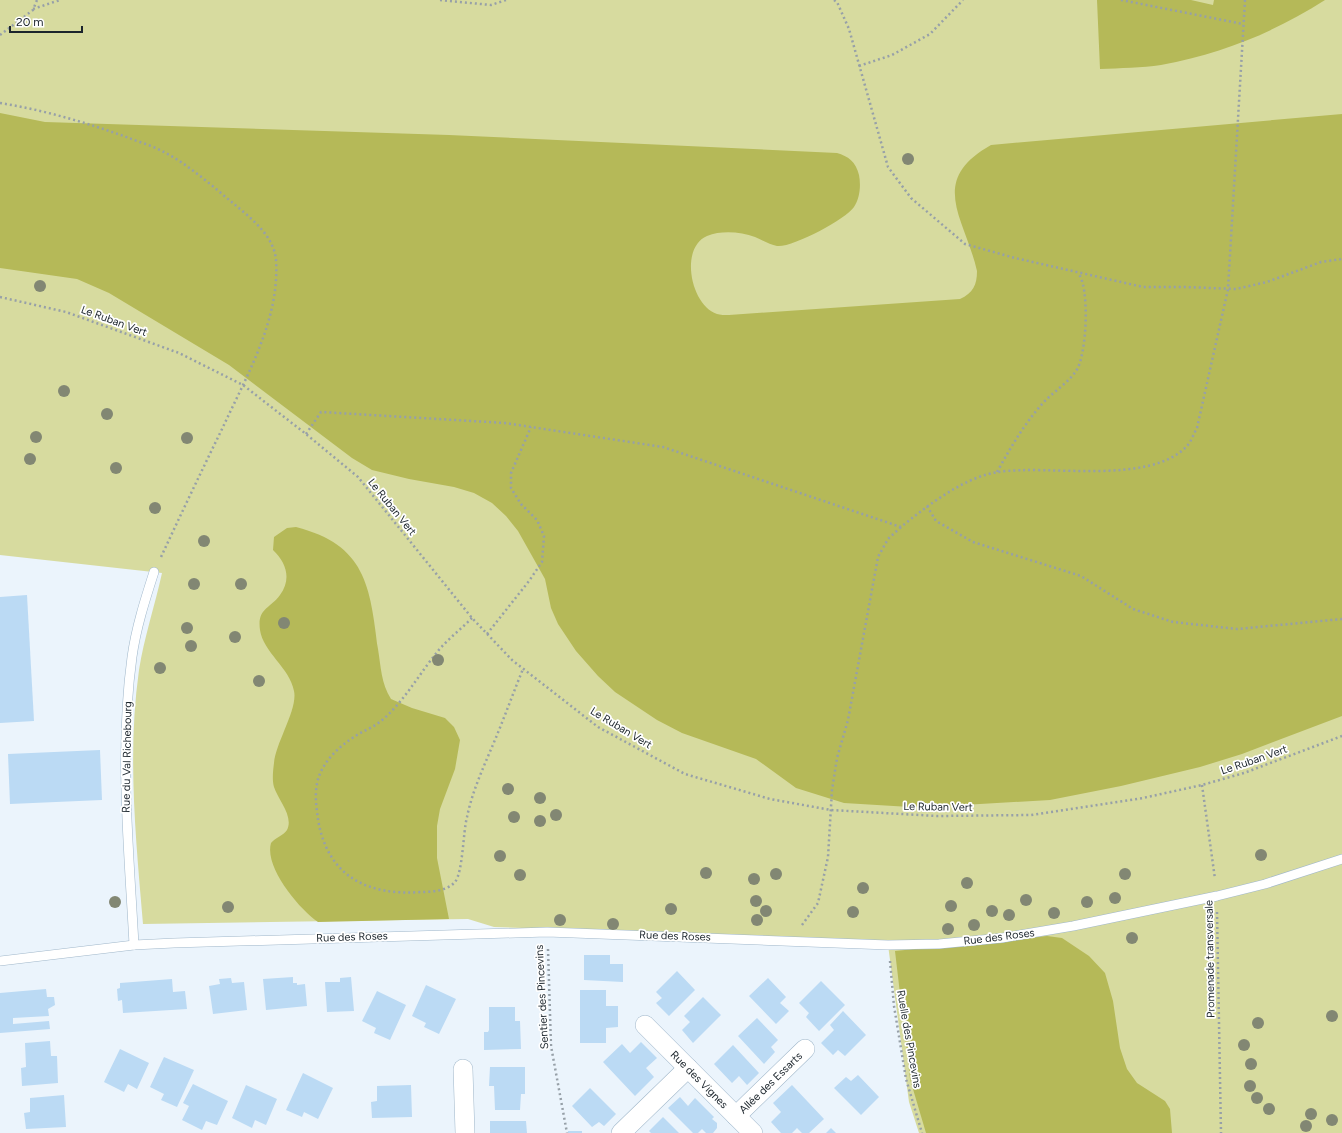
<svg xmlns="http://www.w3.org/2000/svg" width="1342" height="1133" font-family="Figtree,sans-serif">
  <rect width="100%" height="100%" fill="#ebf4fc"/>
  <!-- green -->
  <path fill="#d7db9f" d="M0,0h1342v1133h-423l-10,-31 -21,-157 -113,-8 -281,-10 -26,-8 -325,5c-7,-84 -16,-169 -4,-254 5,-32 16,-65 23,-97l-162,-18z"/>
  <!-- forest -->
  <g fill="#b5b958">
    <path d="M1097,0h94l22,5 1,-5h111c-52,33 -102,53 -164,65 -19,3 -41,3 -61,4z"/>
    <path d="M0,113l45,9 404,13 388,18c11,3 19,9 22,22 2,10 1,23 -5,32 -8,12 -62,41 -77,39 -7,-1 -15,-6 -22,-9 -14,-5 -33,-7 -48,-1 -28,12 -16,70 10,78 3,1 8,1 12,1l231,-16c13,-6 17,-14 17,-28 -12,-53 -50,-90 14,-126l351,-31v602l-100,38 -42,13 -79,19 -71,14 -87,5 -53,2 -66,-4 -48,-15 -40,-29 -74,-26 -25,-13 -42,-28 -17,-16 -22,-25 -18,-27 -7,-16 -6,-29 -27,-48 -12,-15 -14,-13 -18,-10 -20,-6 -45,-8 -37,-9 -20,-12 -123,-93 -120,-72 -32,-14 -77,-11z"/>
    <path d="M296,527c70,18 74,59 82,122 3,18 3,34 13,50l21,9 33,10 9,9 6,13 -5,29 -15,40 -3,17v32l12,61 -131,3c-19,-13 -54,-55 -47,-79 4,-5 13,-8 16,-13 7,-14 -9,-30 -13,-43 -2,-7 -1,-16 0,-24 2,-21 24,-54 20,-72 -4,-23 -31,-39 -34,-61 -3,-22 10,-21 20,-35 12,-16 6,-33 -7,-45l1,-13 13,-9z"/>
    <path d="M1047,936l15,2 27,18 16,17 8,28 7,47 7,21 10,14 28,18 5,8 2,24h-246l-16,-54 -15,-128z"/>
  </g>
  <!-- building -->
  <g fill="#bbdaf4">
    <path d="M27,595l7,126 -34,2v-126z"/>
    <path d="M100,750l2,50 -92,4 -2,-50z"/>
    <path d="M584,955h26v9h13v18l-39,-2z"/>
    <path d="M677,971l18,19 -26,26 -13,-13 6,-5 -6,-6z"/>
    <path d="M293,977v6h4v2l8,-1 2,22 -41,4 -3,-31z"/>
    <path d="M351,977l3,34 -27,1 -2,-30h15v-4z"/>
    <path d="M231,978l1,5 12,-1 3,28 -34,4 -4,-28 11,-2 -1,-5z"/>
    <path d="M768,978l18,19 -6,6 9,8 -13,13 -27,-28z"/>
    <path d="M172,979l1,13 12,-1 2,18 -64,4 -1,-13 -4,1 -1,-12 3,-1v-5z"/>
    <path d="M821,981l24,24 -26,26 -13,-14 3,-4 -10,-10z"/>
    <path d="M426,985l30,14 -17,35 -15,-7 2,-4 -14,-7z"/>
    <path d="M46,989l1,8h7l1,8 -7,4 1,7 -36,2v6l36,-3 1,8 -50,4v-40z"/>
    <path d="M580,990h26v16h12v21l-12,1v15h-26z"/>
    <path d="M377,991l29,14 -16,35 -16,-7 2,-5 -14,-7z"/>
    <path d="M703,997l18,18 -28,28 -11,-13 8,-8 -6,-6z"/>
    <path d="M489,1007h26v14h5l1,28 -37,1v-18h4l1,-2z"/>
    <path d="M843,1011l23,24 -21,21 -7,-6 -5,5 -12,-12 13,-13 -4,-5z"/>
    <path d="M757,1018l21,22 -7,7 4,5 -11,12 -26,-28z"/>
    <path d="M50,1041l1,15h6l1,27 -36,3 -1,-18 5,-1 -1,-24z"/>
    <path d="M641,1042l16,16 -11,10 8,9 -19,19 -32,-34 19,-18 8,9z"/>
    <path d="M733,1045l26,28 -12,12 -8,-9 -7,7 -18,-19z"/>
    <path d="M120,1049l29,14 -12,26 -9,-5 -4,8 -20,-10z"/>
    <path d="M164,1057l30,13 -17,37 -16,-7 3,-6 -14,-7z"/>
    <path d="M490,1067h35v27h-4l-1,16h-25l-1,-24h-5z"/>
    <path d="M303,1073l30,15 -15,31 -14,-7 -2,5 -16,-7z"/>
    <path d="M858,1075l21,22 -18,18 -27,-27 12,-11 5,4z"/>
    <path d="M193,1084l35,17 -11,24 -11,-4 -4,9 -20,-10 7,-14 -6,-3z"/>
    <path d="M246,1085l31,14 -11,26 -11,-5 -3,8 -20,-10z"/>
    <path d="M411,1085l1,32 -40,1 -1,-16 6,-1v-15z"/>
    <path d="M792,1085l32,34 -15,14h-7l-5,-5 -5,5h-11l-10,-11 10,-10 -8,-9z"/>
    <path d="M590,1088l26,26 -12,12 -5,-4 -7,5 -20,-21z"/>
    <path d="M64,1095l2,32 -40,2 -2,-16 6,-1v-14z"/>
    <path d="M680,1097l8,9 7,-8 19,19 -2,2 5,4v5l-4,5h-7l-4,-4 -4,4h-5l-25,-25z"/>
    <path d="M663,1117l16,16h-28l-2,-2z"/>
    <path d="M490,1121h36l1,12h-37z"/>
    <path d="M831,1128l5,5h-10z"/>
    <rect x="568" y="1131" width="14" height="2"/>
  </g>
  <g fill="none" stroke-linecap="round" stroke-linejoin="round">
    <defs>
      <g id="lane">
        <path d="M134,945c-5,-95 -15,-193 -2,-288 4,-29 13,-57 22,-85"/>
        <path d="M0,961l134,-16 40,-2 373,-11 341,13 51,-1 63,-6 71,-12 144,-30 48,-12 77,-25"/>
      </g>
      <g id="street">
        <path id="s1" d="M645,1025l108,108"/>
        <path d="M463,1069l2,64"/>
        <path id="s2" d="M736,1116l69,-67"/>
        <path d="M621,1133l67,-65"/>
      </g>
    </defs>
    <!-- lane casing -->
    <use href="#lane" stroke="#a0b7ca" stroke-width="10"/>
    <!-- street casing -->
    <use href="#street" stroke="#a0b7ca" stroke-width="20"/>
    <!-- path -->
    <g stroke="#97a0a8" stroke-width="2.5" stroke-dasharray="2 3" stroke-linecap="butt">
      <path d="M440,0l51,5 15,-5"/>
      <path d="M834,0l3,2 12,27 39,138 23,31 54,46 50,14 128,29h42l51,2 31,-7 54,-20 21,-3"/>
      <path d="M1121,0l122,24"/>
      <path d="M33,9l27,-9"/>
      <path d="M0,35l33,-25 4,-10"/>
      <path d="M859,66l33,-11 38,-21 33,-34"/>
      <path d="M0,103c44,7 88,20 129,35 10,4 21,7 31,12 27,13 51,35 74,54 17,14 40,32 42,56 4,59 -29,115 -53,167 -21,43 -42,87 -62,130"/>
      <path d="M0,297l66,15 113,41 64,32 63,49 52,43 114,141 40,42 86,67 87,47 85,25 61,11 106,6 94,-1 112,-17 59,-13 42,-12 98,-37"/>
      <path d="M306,434l15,-22 184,11 158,24 238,80c26,-21 63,-50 97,-55 51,-8 151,14 189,-26 4,-4 7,-13 10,-18l31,-139 17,-289"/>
      <path d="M997,472c14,-25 27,-48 46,-69 10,-11 25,-20 33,-32 11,-15 14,-85 2,-98"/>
      <path d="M927,506l9,15 37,21 108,34 52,33 40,13 64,7 105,-10"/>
      <path d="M472,618c-11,11 -24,21 -34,33 -19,23 -34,51 -57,70 -7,6 -16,9 -24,14 -16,10 -31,23 -38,41 -5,14 -3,30 -1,43 9,57 49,77 103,73 11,0 26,-1 34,-10 8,-10 8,-50 12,-65 6,-29 19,-55 30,-82 9,-22 17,-44 26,-66"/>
      <path d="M487,634l42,-53 13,-19 2,-26 -7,-16 -16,-16 -10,-16v-15l20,-46"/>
      <path d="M1202,785l13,94"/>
      <path d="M1217,912l4,221"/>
      <path d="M802,925l16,-22 10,-46 4,-67 5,-32 11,-38 30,-163 10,-18 13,-12"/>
      <path d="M548,949l3,97 16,87"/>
      <path d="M890,961l4,45 12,73 16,54"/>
    </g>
    <!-- lane -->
    <use href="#lane" stroke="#fff" stroke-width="9"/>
    <!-- street -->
    <use href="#street" stroke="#fff" stroke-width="19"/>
  </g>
  <!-- trees -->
  <g fill="#828773">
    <circle cx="908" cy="159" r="6"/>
    <circle cx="40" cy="286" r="6"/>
    <circle cx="64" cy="391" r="6"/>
    <circle cx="107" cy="414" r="6"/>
    <circle cx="36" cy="437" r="6"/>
    <circle cx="187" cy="438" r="6"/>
    <circle cx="30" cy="459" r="6"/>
    <circle cx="116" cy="468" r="6"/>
    <circle cx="155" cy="508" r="6"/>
    <circle cx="204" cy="541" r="6"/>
    <circle cx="194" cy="584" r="6"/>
    <circle cx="241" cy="584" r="6"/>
    <circle cx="284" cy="623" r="6"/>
    <circle cx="187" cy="628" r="6"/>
    <circle cx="235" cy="637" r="6"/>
    <circle cx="191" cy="646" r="6"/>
    <circle cx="438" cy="660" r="6"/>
    <circle cx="160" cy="668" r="6"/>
    <circle cx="259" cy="681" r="6"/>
    <circle cx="508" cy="789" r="6"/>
    <circle cx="540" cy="798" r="6"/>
    <circle cx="556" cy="815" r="6"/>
    <circle cx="514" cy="817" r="6"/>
    <circle cx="540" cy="821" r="6"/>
    <circle cx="1261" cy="855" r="6"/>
    <circle cx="500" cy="856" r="6"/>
    <circle cx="706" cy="873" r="6"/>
    <circle cx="776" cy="874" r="6"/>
    <circle cx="1125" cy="874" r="6"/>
    <circle cx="520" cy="875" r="6"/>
    <circle cx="754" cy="879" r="6"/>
    <circle cx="967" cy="883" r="6"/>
    <circle cx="863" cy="888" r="6"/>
    <circle cx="1115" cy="898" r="6"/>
    <circle cx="1026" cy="900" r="6"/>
    <circle cx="756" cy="901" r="6"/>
    <circle cx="115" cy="902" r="6"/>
    <circle cx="1087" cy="902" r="6"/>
    <circle cx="951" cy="906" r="6"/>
    <circle cx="228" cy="907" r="6"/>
    <circle cx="671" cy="909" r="6"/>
    <circle cx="766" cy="911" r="6"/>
    <circle cx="992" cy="911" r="6"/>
    <circle cx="853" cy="912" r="6"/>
    <circle cx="1054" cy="913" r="6"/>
    <circle cx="1009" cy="915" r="6"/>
    <circle cx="560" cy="920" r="6"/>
    <circle cx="757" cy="920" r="6"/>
    <circle cx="613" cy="924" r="6"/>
    <circle cx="974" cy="925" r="6"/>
    <circle cx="948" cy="929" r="6"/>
    <circle cx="1132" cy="938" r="6"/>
    <circle cx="1332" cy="1016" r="6"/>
    <circle cx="1258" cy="1023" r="6"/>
    <circle cx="1244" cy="1045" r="6"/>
    <circle cx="1251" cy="1064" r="6"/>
    <circle cx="1250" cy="1086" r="6"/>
    <circle cx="1257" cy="1098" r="6"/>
    <circle cx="1269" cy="1109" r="6"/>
    <circle cx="1311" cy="1114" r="6"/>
    <circle cx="1332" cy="1120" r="6"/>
    <circle cx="1306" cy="1126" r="6"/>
  </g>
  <g text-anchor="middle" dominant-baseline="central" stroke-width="3.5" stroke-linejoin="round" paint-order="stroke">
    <!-- street labels -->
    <g font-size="11" fill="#1c252c" stroke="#fff">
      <text transform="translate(114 321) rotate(20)">Le Ruban Vert</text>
      <text transform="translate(392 507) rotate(51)">Le Ruban Vert</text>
      <text transform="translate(621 728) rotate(31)">Le Ruban Vert</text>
      <text transform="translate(127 757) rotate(-89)">Rue du Val Richebourg</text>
      <text transform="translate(1254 760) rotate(-19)">Le Ruban Vert</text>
      <text transform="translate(938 807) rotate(1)">Le Ruban Vert</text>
      <text transform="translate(675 936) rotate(2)">Rue des Roses</text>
      <text transform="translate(352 937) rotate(-2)">Rue des Roses</text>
      <text transform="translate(999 937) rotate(-7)">Rue des Roses</text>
      <text transform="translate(1210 959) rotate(-91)">Promenade transversale</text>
      <text transform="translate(542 997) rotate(-93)">Sentier des Pincevins</text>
      <text transform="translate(909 1039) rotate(80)">Ruelle des Pincevins</text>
      <text stroke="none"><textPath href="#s1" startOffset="77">Rue des Vignes</textPath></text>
      <text stroke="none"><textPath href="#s2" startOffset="48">Allée des Essarts</textPath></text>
    </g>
  </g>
  <!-- scale -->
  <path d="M10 26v6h72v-6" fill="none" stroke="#1c252c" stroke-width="2"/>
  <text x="16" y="26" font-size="12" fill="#1c252c" stroke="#ffffff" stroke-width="3" paint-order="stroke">20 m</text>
</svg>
